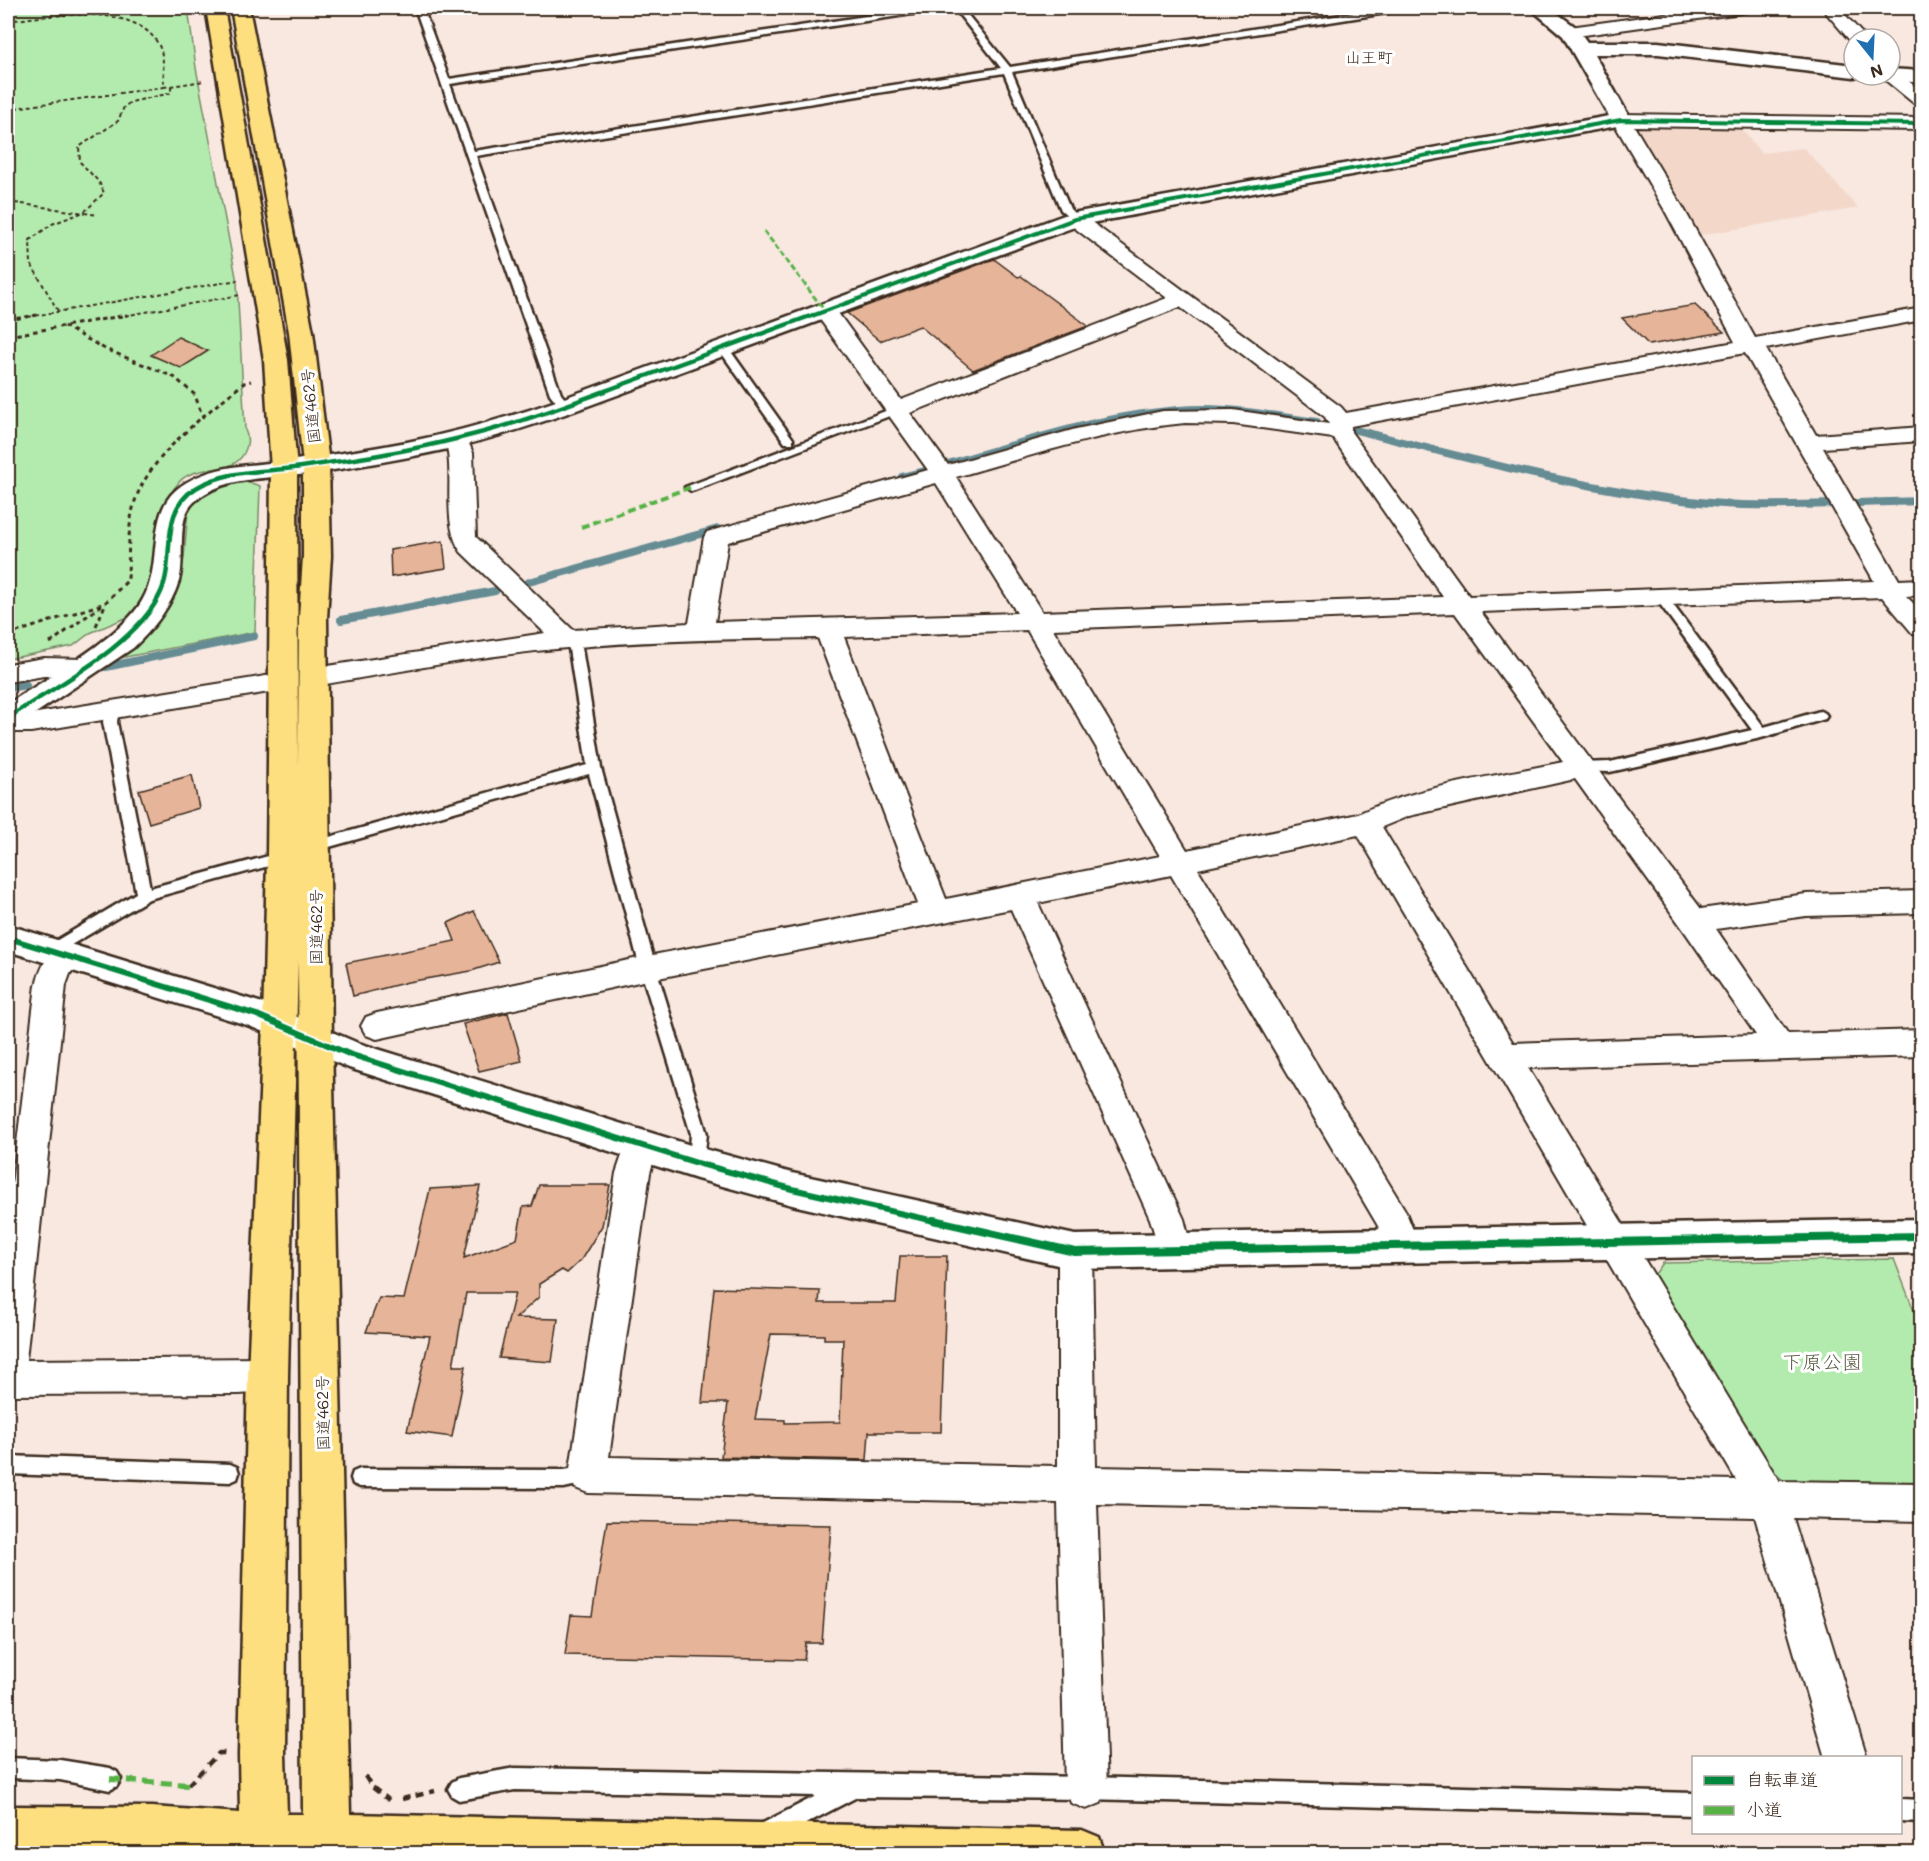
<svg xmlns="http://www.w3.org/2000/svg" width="1929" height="1861" font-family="Mali,'Klee One',sans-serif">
  <rect width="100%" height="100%" fill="#f8e8e0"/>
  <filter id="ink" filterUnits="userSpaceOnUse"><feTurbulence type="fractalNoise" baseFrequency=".0167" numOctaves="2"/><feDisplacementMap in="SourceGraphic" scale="12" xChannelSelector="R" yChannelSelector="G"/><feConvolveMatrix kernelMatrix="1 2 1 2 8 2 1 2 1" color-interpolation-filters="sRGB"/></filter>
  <g filter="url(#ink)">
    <!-- built -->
    <path fill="#f3d8ca" d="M1633,123h104l24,30 43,-5 54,60 -157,27z"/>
    <!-- green -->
    <g fill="#b3ebae" stroke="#778a66" stroke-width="1.5">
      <path d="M8,8h180l8,60 41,214 8,148c7,14 -2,32 -17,36 -15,4 -36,3 -48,15 -26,29 -20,61 -27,96 -3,13 -11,26 -18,37l-45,19 -17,13 -65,13z"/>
      <path d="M248,482l12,4 -5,146 -135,26 37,-33 19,-31 8,-36 4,-48 15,-16 22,-9z"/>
      <path d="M1894,1259l27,70v157l-134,-3 -14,-11 -120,-195 10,-14z"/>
    </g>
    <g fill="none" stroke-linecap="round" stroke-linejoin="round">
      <!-- stream -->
      <g stroke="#658b93" stroke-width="8">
        <path d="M1356,430c113,29 228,60 344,72 44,5 89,3 133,2"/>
        <path d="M951,463c82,-23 166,-53 252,-54 38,0 76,8 114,13"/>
        <path d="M902,477l24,-6"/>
        <path d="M1857,503l65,-2"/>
        <path d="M529,582l189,-53"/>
        <path d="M341,620l154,-29"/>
        <path d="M106,667l148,-31"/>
        <path d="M8,688l18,-3"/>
      </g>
    </g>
    <!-- building -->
    <g fill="#e6b498" stroke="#3b2a1e" stroke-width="1.5" fill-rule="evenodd">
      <path d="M994,259l24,18 3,-1 67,50 -115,44 -53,-44 -40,15 -33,-28z"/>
      <path d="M1695,305l29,27 -75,13 -27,-27z"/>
      <path d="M178,337l30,14 -27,17 -30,-13z"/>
      <path d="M443,541l3,27 -55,9 -1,-27z"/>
      <path d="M192,775l7,33 -50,15 -10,-33z"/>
      <path d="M474,911l25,51 -28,9 -63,11 -55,14 -7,-33 109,-22 -7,-18z"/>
      <path d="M508,1013l14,48 -43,10 -16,-47z"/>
      <path d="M539,1185h71l-8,41 -21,34 -14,13 -5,-3 -23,14v13l-23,21 42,1 -6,43 -53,-4 16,-65h-49l-13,73h13l-14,71 -45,-6 23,-95 -64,-4 13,-34 25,1 26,-110 50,-3 -16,72 53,-19 6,-32 9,-1z"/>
      <path d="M900,1256h47l-6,176h-72l-2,28 -146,-3 7,-54h-26l12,-115 106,3 -1,12h77zM771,1334l53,1v4h19l-3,83 -55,1v-3l-30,-1z"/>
      <path d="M607,1521l224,4 -9,118h-16l-2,17 -239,-5 6,-40 21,1z"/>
    </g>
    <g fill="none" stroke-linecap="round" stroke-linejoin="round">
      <defs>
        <g id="service">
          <path d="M415,8h8l26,71 470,-71h17l-4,3 -482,73 24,67 527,-83 -47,-60h8l48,59 376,-59h17l-4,3 -387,61 58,137 10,10 -5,3 -14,-12 -57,-137 -528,83 85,238 10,12 -6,3 -4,-1 -11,-14z"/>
          <path d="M723,345l4,1 66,93v4h-8l-67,-95z"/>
          <path d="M896,407l6,3 -2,2 -205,78 -4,1 -6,-4z"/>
          <path d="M1661,593l4,1 99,133 56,-16 5,2 2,3 -2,3 -64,19 -151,34 -34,-1 -2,-3 7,-5 29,-1 142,-32 -95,-130 -2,-3z"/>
          <path d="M567,635l5,1 10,12 19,120 55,200 51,166 -4,34 -6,2 -6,-2 -2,-5 2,-29 -51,-166 -51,-194 -274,77 -7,-5 7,-5 272,-76 -18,-116 -8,-10z"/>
          <path d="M112,705l7,5 -2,12 33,166 133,-36 7,5 -7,5 -134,37 -100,59 -5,-2 -3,-4 3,-4 92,-55 -33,-171 2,-12z"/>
          <path d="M8,1456l222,8 7,3 2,6 -2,6 -7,3 -222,-8z"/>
          <path d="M588,1466l7,3 2,6 -2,6 -31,7 -204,-1 -7,-3 -2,-6 2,-6 7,-3 204,1z"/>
          <path d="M8,1758l52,2 50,8 7,4 4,7 -4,7 -7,4 -50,-10 -52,-2z"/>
          <path d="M515,1768l571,9 608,16v22l-608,-16 -229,-2 -90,47 -8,-3 -3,-8 3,-8 57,-29 -301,-6 -56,10 -7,-4 -4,-7 4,-7 7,-4z"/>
          <path d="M1900,1799l22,1v22l-22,-1z"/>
        </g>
        <g id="minor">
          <path d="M1708,8h41l-2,4 -6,1 -171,24 -6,-1 -3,-4 3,-4 6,-1z"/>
          <path d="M1822,8h17l28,31h-13v4h-2z"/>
          <path d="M1890,70l6,1 26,21v14l-6,-1 -32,-26 -3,-4h9z"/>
          <path d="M1621,114l301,4v12l-288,-4 50,83 71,129 167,-30v12l-156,29 50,86 106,-8v14l-99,7 76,132 23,-1v16l-16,1 16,16v24l-9,-2 -31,-37 -401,15 220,297 105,-15 116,-3v22l-116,3 -90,13 72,105 134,-4v26l-394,12 251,413 143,2v38l-129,-3 74,240h-42l-70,-241 -658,-13 10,284 -6,15 -15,6 -15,-6 -6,-15 -7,-285 -470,-10 -13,-5 -6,-13 47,-302 13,-38 12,-4 12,4 5,10 -8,28 -41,284 449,9v-214l5,-11 12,-4 12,4 5,11 4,215 640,13 -378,-645 -160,34 207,341 14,35 -5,11 -12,4 -12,-4 -12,-30 -207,-351 -133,28 146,316 8,32 -5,11 -12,4 -12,-4 -13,-43 -139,-310 -363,71 -271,59 -11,-4 -5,-9 5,-9 11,-4 271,-57 270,-52 -100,-266c-83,1 -167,2 -251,10 -85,7 -169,24 -253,38l-9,-3 -4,-6 4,-6 9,-3 231,-35 -84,-81c-21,-31 -5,-77 -16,-113l4,-5 8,-2 8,2 8,19 3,84 97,93 116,-7 15,-86 3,-5 221,-62 -114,-159 3,-5 8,-1 8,1 68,94 266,-102 -99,-75 -3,-4 3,-4h14l259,192 5,6 389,-71 -71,-133 -52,-89 2,-4zM1180,307l145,110 4,7 -96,-14 -70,1 -87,18 -128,36 -38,-52zM1745,353l129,228 -405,15 -118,-164v-6zM1185,423l48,1 100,14 110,159 -401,15 -86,-135c75,-21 151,-47 229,-54zM936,483l81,130 -302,9 13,-80zM1455,613l108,149c-65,14 -146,24 -205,52l-171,36 -134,-221zM1027,630l133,226 -214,43 -102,-262zM1575,779l108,150 73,106 -243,8 -131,-216 27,-11z"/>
          <path d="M44,658l39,1 9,3 4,6 -4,6 -9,3 -39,-1 -36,6v-18z"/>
          <path d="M284,673l9,3 4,6 -4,6 -262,44h-23v-18h23z"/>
          <path d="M66,946l11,4 4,8 -11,16 -4,11 -40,375 242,-2 13,5 5,12 -5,12 -13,5 -29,2 -231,1v-177l28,-233c5,-18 11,-33 30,-39z"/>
        </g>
        <g id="tertiary">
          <path d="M1530,8h20l27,20 10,14h71l196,23v10h7l-7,2 -196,-23h-64l37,66 -3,4 -548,101 -506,186c-43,15 -87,29 -131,39 -45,10 -90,17 -135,24 -37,5 -85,1 -114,28 -19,17 -8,56 -15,79 -8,26 -26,48 -46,67l-115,77 -10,3v-24c37,-25 115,-67 135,-105 20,-35 3,-84 34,-110 32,-26 79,-23 118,-29 37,-5 75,-11 112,-18 51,-10 100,-24 149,-41l511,-187 542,-98 -46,-80z"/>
          <path d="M1890,69l32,2v12l-39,-4 -3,-4h10z"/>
          <path d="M8,925l261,80 89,38 339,104 95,26 283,62 847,-16v34l-847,16 -283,-64 -95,-26 -348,-111 -102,-43 -239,-74z"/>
        </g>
        <path id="trunk" d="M206,8h18l64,352 9,110 1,299 1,-151 4,-62v-92l-14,-132 -58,-324h18l64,324 16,132 2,92 -4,62 5,423 18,773 732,16 17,7 6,17 -1097,-2v-46l144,1 88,6 -1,-58 9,-380 15,-351 4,-167 4,-387 -7,-110zM298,959l5,855h-16l-2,-59 3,-380z"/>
      </defs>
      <!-- service casing -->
      <use href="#service" stroke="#3b2a1e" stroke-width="5"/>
      <!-- minor casing -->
      <use href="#minor" stroke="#3b2a1e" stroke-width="4"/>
      <!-- tertiary casing -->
      <use href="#tertiary" stroke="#3b2a1e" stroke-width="5"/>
      <!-- trunk casing -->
      <use href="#trunk" stroke="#3b2a1e" stroke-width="5"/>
      <!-- path-far2 -->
      <g stroke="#3b2a1e" stroke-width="2" stroke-dasharray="4 3" stroke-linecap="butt">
        <path d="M8,21c39,-5 124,-19 149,21 8,12 6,31 7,45l40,-6"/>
        <path d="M8,109l156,-22"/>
        <path d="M8,138l2,32 -2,5"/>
        <path d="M8,202l90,13"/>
        <path d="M58,311l-27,-47 -1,-24 22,-16 32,-12 20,-19 -5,-11 -19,-20 -1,-15 39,-26 6,-14 7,-5 40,-9v-7"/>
        <path d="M28,317l210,-37"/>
        <path d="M118,317l122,-22"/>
      </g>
      <!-- path-far1 -->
      <g stroke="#3b2a1e" stroke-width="3" stroke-dasharray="4.5 4" stroke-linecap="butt">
        <path d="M8,320l29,-5"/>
        <path d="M64,326l41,23 69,28 21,18 8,23"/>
        <path d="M8,336l119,-21"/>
        <path d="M96,626l9,-21"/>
        <path d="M8,635l97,-32 23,-23c1,-26 -1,-53 7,-79 15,-46 72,-88 109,-118l7,-2"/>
        <path d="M50,643l52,-38"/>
      </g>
      <!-- path -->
      <g stroke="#3b2a1e" stroke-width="4.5" stroke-dasharray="8 6" stroke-linecap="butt">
        <path d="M365,1776l7,11 17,13"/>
        <path d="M188,1785l31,-32h6"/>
        <path d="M402,1799l33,-8"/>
      </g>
      <!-- service -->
      <use href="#service" fill="#fff" fill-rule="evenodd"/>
      <!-- minor -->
      <use href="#minor" fill="#fff" fill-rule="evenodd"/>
      <!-- tertiary -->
      <use href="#tertiary" fill="#fff" fill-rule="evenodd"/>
      <!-- trunk -->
      <use href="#trunk" fill="#fedf80" fill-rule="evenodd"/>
      <!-- quiet-far2 -->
      <path stroke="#57b245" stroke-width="3" stroke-dasharray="6 3" stroke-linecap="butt" d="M764,231l61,80"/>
      <!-- quiet-far1 -->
      <path stroke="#57b245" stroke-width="4" stroke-dasharray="8 4" stroke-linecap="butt" d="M581,527l110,-40"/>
      <!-- quiet -->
      <path stroke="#57b245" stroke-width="6" stroke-dasharray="11 6" stroke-linecap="butt" d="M110,1779l78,6"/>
      <defs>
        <path id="cycleway-far3" d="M809,317l266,-98 546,-99 301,4"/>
        <path id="cycleway-far2" d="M11,716c46,-31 127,-72 150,-124 15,-34 -3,-81 35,-104 29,-18 66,-16 98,-20 55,-8 111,-16 166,-30 56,-13 110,-34 164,-54 63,-23 126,-46 189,-69"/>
        <g id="cycleway-far1">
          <path d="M8,718l5,-3"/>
          <path d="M8,938l249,77 92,39 348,109 95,26 147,33"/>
        </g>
        <path id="cycleway" d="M933,1220l142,32 847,-16"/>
      </defs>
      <!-- cycleway-far3 casing -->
      <use href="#cycleway-far3" stroke="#fff" stroke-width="6"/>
      <!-- cycleway-far2 casing -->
      <use href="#cycleway-far2" stroke="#fff" stroke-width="8"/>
      <!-- cycleway-far1 casing -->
      <use href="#cycleway-far1" stroke="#fff" stroke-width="10"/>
      <!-- cycleway casing -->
      <use href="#cycleway" stroke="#fff" stroke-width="11"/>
      <!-- cycleway-far3 -->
      <use href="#cycleway-far3" stroke="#00873e" stroke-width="4"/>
      <!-- cycleway-far2 -->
      <use href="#cycleway-far2" stroke="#00873e" stroke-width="4.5"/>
      <!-- cycleway-far1 -->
      <use href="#cycleway-far1" stroke="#00873e" stroke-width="6"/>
      <!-- cycleway -->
      <use href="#cycleway" stroke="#00873e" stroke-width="8"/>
    </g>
  </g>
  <g text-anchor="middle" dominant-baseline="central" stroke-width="6" stroke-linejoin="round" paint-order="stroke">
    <!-- far-quarter labels -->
    <g font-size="16" fill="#3b2a1e" stroke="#fff">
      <text x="1369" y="56">山王町</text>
    </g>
    <!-- street labels -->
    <g font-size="16" fill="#3b2a1e" stroke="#fff">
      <text transform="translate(310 406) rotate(-96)">国道462号</text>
      <text transform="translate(315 927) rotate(-90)">国道462号</text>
      <text transform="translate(322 1413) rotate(-91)">国道462号</text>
    </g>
    <!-- near-park labels -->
    <g font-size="20" fill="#595a42" stroke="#fff">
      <text x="1822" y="1361">下原公園</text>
    </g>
  </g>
  <!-- margin -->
  <rect width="1929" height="1861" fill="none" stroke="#fff" stroke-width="30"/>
  <rect x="15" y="15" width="1899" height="1831" fill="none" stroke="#3b2a1e" stroke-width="2" filter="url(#ink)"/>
  <!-- legend -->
  <rect x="1692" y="1756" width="210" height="78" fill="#ffffff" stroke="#b1aaa5" stroke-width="1.5"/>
  <rect x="1704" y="1776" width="30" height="9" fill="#00873e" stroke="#b1aaa5" stroke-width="1.5"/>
  <text x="1746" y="1786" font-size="18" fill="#3b2a1e">自転車道</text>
  <rect x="1704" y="1806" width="30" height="9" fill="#57b245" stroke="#b1aaa5" stroke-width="1.5"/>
  <text x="1746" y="1816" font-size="18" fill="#3b2a1e">小道</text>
  <!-- north arrow -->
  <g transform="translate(1872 57) rotate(162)"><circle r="28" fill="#ffffff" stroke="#b1aaa5" stroke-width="1.5"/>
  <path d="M0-4.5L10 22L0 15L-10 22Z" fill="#1f6fb2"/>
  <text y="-9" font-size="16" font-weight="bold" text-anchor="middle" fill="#3b2a1e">N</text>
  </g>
</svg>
